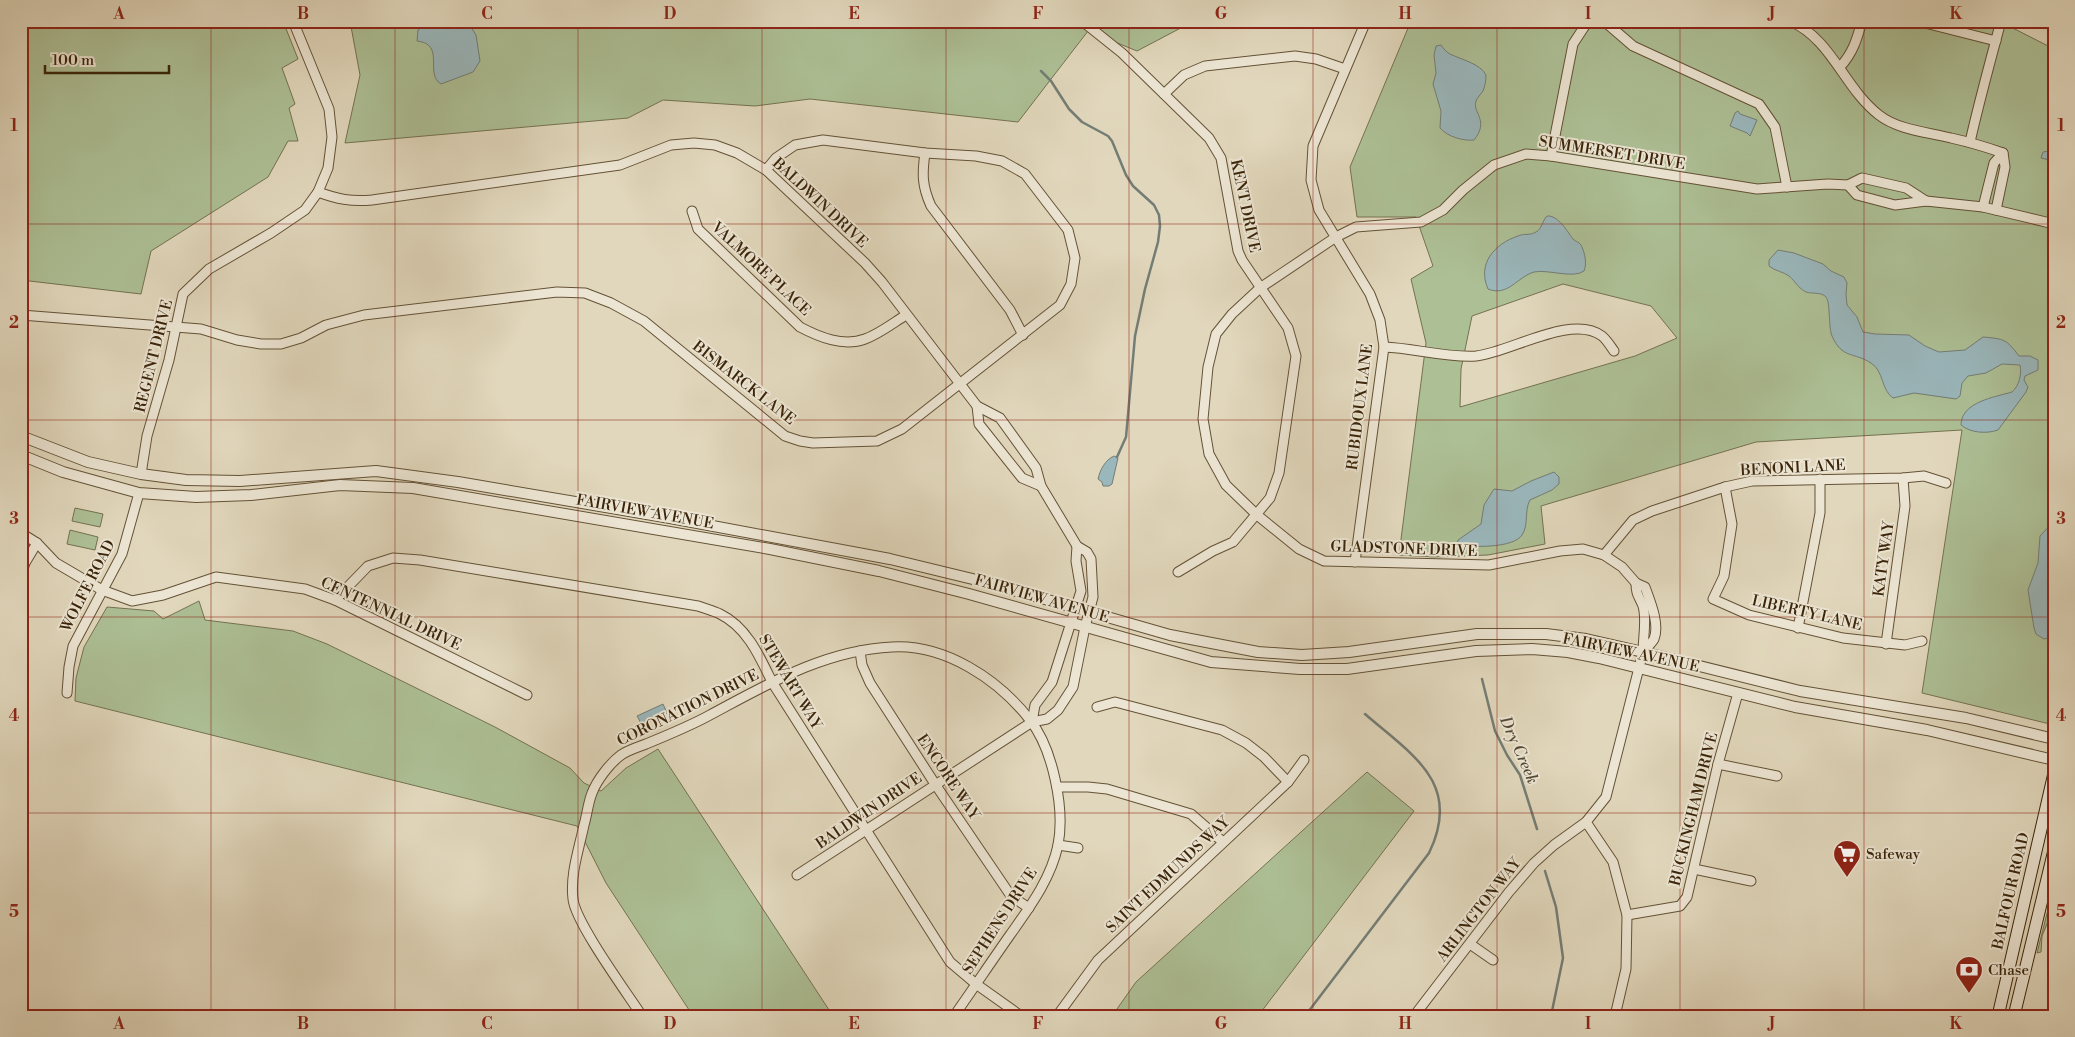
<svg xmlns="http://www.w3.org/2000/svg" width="2075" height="1037" font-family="'Libre Bodoni',serif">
  <rect width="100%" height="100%" fill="#e1d7bc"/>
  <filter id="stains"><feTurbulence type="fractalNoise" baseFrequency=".004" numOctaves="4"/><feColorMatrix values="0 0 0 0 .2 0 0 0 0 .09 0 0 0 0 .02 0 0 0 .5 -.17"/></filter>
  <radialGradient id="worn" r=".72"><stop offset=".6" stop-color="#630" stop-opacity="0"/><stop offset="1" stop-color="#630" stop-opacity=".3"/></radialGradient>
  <!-- green -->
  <g fill="#adbf95" stroke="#747250" fill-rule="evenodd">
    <path d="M21,21h262l15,38 -16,9 13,36 -6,4 9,33h-10l-20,36 -117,74 -10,43 -120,-14z"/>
    <path d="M350,21h844l-57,30 -49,-20 -70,91 -208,-23 -55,7 -92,-6 -35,18 -283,25 15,-68z"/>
    <path d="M1411,21h588l55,28v676l-132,-32 40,-263 -206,12 -215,64 4,38 -57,11 -54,2 -35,-2 27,-212 -15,-64 22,-13 -17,-49h-59l-7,-50zM1563,284l88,22 26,32 -42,18 -175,51 1,-38 11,-53z"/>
    <path d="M75,508l28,6 -3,13 -28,-6z"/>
    <path d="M70,530l28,7 -3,13 -28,-6z"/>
    <path d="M199,601l6,19 88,11 34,13 168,83 75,41 14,15 17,8 25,-23 32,-19 175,267h-140l-87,-133 -29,-57 -502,-125 1,-23 8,-31 23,-40 47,4 9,8z"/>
    <path d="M1367,772l47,39 -156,205h-146l24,-34z"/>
    <path d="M2054,886v21l-12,29 -1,16 -4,1z"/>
  </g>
  <!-- water -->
  <g fill="#9ab7bc" stroke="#747d75">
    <path d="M427,22l44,5 5,8 4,26 -7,11 -32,12c-17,-10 5,-40 -24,-43l1,-11z"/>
    <path d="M1441,45c2,3 5,7 9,9 10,5 31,10 36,21 0,6 -1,11 -3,16 -2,3 -6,7 -7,10 -4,12 14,19 -2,39 -11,1 -26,-3 -34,-12l1,-17 -8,-27 3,-11 -2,-18 2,-9z"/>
    <path d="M1738,111l2,3 17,6 -7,16 -3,-3 -17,-7 5,-13z"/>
    <path d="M2049,151l5,1v9l-13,-3 2,-6z"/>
    <path d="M1547,216c11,-1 20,15 26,23 3,3 7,3 9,8 3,7 5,17 2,24 -11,8 -36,-2 -50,1 -17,5 -26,25 -46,17 -11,-25 6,-45 30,-53 6,-3 12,0 18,-4 6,-3 6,-11 11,-16z"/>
    <path d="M1778,250l16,3 29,11 8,7 13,6 3,6 -1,11 1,11 10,12 6,15 12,2 34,1 16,11 14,6 26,-2 18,-13c22,2 23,2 36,19h11l8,4v10l-13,6 -1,4 4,7 -2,5 -28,38c-11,4 -28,3 -37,-5 0,-23 34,-28 51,-33 7,-6 10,-18 8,-27l-18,-1 -16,9 -18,3 -6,7 -2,13 -4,3 -42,-6 -21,5c-12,-8 -9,-27 -22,-35 -17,-11 -29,-4 -39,-27 -4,-9 -1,-36 -7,-40 -5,-4 -13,-2 -19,-4 -8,-4 -10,-10 -17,-16 -5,-4 -14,-5 -20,-10v-6z"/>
    <path d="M1114,456l4,2 -6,26 -3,2h-6l-1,-4 -4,-3c2,-9 7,-19 16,-23z"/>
    <path d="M1554,472l5,5v7l-7,6 -22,10c-6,11 -1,25 -8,35 -8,13 -50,13 -65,9l1,-4 23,-16 3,-19 10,-16 18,2 19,-10z"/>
    <path d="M2054,521v116l-10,2 -8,-5 -2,-6 -6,-38 10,-27 2,-27z"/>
    <path d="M663,704l4,9 -25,12 -5,-9z"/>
  </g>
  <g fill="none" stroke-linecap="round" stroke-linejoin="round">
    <!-- stream -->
    <g stroke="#747d75" stroke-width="2.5">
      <path d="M1041,71l10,10 18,28 13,13 26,14 4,5 14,34 7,11 21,19 5,10 1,11 -2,16 -13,47 -10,47 -9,101 -9,20"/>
      <path d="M1482,679l13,52 12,24 13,20 17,54"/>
      <path d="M1545,871l11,36 7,51 -12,58"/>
      <path d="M1305,1016l124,-163c34,-70 -17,-98 -64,-139"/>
    </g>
    <defs>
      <g id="minor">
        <path d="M1082,21l40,32 87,85 12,20 17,93 4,9 46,68 8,28 -17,117 -9,25 -37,44 -20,9 -35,21"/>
        <path d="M1604,21l29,25 126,58 16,23 12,60"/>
        <path d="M1790,21c42,18 54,67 89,94 19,15 49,17 72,23 18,4 35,9 52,15"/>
        <path d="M1917,21l79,20"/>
        <path d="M1840,67c13,-14 17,-28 22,-46"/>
        <path d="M1164,94l20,-19 21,-9 90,-10 21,3 29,10"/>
        <path d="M1970,142c9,-40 20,-80 31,-121"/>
        <path d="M925,153c-3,21 -3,33 6,53l79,104 13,25"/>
        <path d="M1551,156l22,-112 15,-23"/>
        <path d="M1848,185l9,10 38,10 31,-4 57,6 71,17"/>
        <path d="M318,192c19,7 33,10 54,8l248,-35 51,-20 23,-2 21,2 22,8 29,17 99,93 17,19 95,124 23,12 36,50 5,18 36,60 10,6 4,7 2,38 -8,30 -12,60 -15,23 -11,9 -15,3 -235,153"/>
        <path d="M1983,207l11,-44 9,-10 2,14 -9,43"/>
        <path d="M692,211l6,18 102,98c19,10 43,20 65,12 14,-5 28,-16 41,-24"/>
        <path d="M21,315l180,14 36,11 24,4h20l20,-6 25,-13 38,-10 193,-23 28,1 26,10 33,18 141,115 15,5 13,2 64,-2 25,-12 158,-124 11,-21 4,-26 -7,-28 -43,-56 -23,-13 -26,-5 -51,-3 -102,-13 -28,5 -19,13 -10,12"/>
        <path d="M1384,347c30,1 62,11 92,9 33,-3 96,-43 126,-20 5,4 9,11 12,15"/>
        <path d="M977,406l2,18 43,54 19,8"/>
        <path d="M141,474l6,-38 22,-76 14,-66 26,-25 62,-36 34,-23 13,-18 10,-24 4,-31 -3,-28 -36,-88"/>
        <path d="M1725,487l7,37 -8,52 -11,23 36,16 94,23 62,7 17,-4"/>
        <path d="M21,533l16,10 19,20 46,27 30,11 31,-6 53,-18 89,12 30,11 192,95"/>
        <path d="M1604,555l29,-35 19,-9 73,-24 27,-6 151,-3 21,-2 22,7"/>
        <path d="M1355,562l29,-215 -4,-27 -10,-26 -51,-84 -8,-30 2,-34 53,-125"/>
        <path d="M21,574l4,-11 12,-20"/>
        <path d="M335,600l33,-34 25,-8 27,2 278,46c8,3 16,5 22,8 27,13 40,43 52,68l178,280 26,22 45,32"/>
        <path d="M1798,628l22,-115v-34"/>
        <path d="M1886,644l19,-138 -2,-28"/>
        <path d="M860,651l2,14 8,18 65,101 76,112 18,12"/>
        <path d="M1643,652c3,-4 9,-9 11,-13 6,-15 -4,-38 -9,-52l-9,-4 -14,-16 -18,-12 -21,-6 -23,2 -71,14 -165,-4 -25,-12 -42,-34 -31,-30 -17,-31 -6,-35 5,-52 8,-33 16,-20 28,-26 76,-51 20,-10 65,-5 22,-12 20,-20 31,-25 32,-11 25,2 206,33 71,-5 20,1 14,-7 44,10 20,13"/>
        <path d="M67,693l2,-26 4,-21 49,-92 17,-61"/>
        <path d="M1097,707l18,-5 107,28 24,13 18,14 24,25"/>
        <path d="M1032,722l3,-17 17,-23 29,-91 -5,-30 1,-15"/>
        <path d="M1718,764l59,12"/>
        <path d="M1057,787h31l19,2 84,25 32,28"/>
        <path d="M1586,822l27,40 14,53 -1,54 -11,47"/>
        <path d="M1058,845l20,3"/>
        <path d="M1694,869l57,12"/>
        <path d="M1627,915l53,-9 7,-9 31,-133 20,-71"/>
        <path d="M1470,944l23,16"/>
        <path d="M642,1016c-15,-23 -67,-94 -69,-117 -3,-25 6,-50 11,-74 3,-10 4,-22 8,-32 5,-13 18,-30 29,-38 7,-5 17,-8 25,-11 22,-9 44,-18 64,-29 58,-31 115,-65 182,-68 53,-3 106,32 138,73 23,29 35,89 28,125 -7,34 -29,63 -48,90 -19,27 -37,54 -56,81"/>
        <path d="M1057,1016l41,-56 190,-178 16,-22"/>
        <path d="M1414,1016l95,-124 25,-29 20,-18 32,-23 20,-25 37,-145c0,-15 4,-32 0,-46 -4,-10 -7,-11 -7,-23"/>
      </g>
      <g id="tertiary">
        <path d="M21,436l67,26 53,12 45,6 54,1 136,-10 82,11 212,36 220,41 95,23 185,53 88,17 44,3 47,-3 128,-18h69l40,5 57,13 157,39 166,27 88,21"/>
        <path d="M21,455l42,17 76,21 57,4 55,-2 89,-10 73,3 357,61 109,22 90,23 242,68 89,7h47l129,-18 56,-2 36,3 31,6 196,49 132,23 127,30"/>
      </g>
      <g id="secondary">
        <path d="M1998,1016l56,-243"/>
        <path d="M2014,1016l40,-166"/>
      </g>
    </defs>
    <!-- minor casing -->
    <use href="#minor" stroke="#645236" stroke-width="11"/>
    <!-- tertiary casing -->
    <use href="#tertiary" stroke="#645236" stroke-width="12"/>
    <!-- secondary casing -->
    <use href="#secondary" stroke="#3b250a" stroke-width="13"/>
    <!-- minor -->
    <use href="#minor" stroke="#ece5d3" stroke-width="9"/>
    <!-- tertiary -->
    <use href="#tertiary" stroke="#ece5d3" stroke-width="10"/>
    <!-- secondary -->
    <use href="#secondary" stroke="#ece5d3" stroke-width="11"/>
  </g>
  <!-- grid -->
  <path fill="none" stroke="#8f2418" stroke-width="1" stroke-opacity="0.55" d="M211,21v995M395,21v995M578,21v995M762,21v995M946,21v995M1129,21v995M1313,21v995M1497,21v995M1680,21v995M1864,21v995M21,224h2033M21,420h2033M21,617h2033M21,813h2033"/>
  <!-- icons -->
  <defs>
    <symbol id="supermarket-pin" viewBox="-11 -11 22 30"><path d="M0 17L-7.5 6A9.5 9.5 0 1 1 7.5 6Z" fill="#8f2418" stroke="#ece5d3"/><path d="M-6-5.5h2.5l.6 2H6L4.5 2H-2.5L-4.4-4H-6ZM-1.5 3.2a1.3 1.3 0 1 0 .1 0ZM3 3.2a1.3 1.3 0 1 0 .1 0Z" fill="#fff"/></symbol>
    <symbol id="bank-pin" viewBox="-11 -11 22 30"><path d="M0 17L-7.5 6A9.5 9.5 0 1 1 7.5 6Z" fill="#8f2418" stroke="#ece5d3"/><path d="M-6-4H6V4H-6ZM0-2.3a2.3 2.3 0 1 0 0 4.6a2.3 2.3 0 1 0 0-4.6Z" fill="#fff"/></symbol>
  </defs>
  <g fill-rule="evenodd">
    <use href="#supermarket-pin" x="1831" y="838" width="32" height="43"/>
    <use href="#bank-pin" x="1953" y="954" width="32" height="43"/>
  </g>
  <g text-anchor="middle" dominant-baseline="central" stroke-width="4" stroke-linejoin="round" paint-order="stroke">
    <!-- street labels -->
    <g font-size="15" fill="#3b250a" stroke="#ece5d3">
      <text transform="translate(1612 153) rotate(9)">SUMMERSET DRIVE</text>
      <text transform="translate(820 203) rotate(43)">BALDWIN DRIVE</text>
      <text transform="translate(1245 206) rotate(78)">KENT DRIVE</text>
      <text transform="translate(761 269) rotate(43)">VALMORE PLACE</text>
      <text transform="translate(154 356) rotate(-76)">REGENT DRIVE</text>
      <text transform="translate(744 383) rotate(38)">BISMARCK LANE</text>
      <text transform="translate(1360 407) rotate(-83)">RUBIDOUX LANE</text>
      <text transform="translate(1793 468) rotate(-3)">BENONI LANE</text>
      <text transform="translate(645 512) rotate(10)">FAIRVIEW AVENUE</text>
      <text transform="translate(1404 549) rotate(2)">GLADSTONE DRIVE</text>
      <text transform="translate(1884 559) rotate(-82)">KATY WAY</text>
      <text transform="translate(88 586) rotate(-63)">WOLFE ROAD</text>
      <text transform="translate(1042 599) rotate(16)">FAIRVIEW AVENUE</text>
      <text transform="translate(1807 613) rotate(13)">LIBERTY LANE</text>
      <text transform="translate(391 614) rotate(25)">CENTENNIAL DRIVE</text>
      <text transform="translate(1631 653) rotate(12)">FAIRVIEW AVENUE</text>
      <text transform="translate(790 682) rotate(59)">STEWART WAY</text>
      <text transform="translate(688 708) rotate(-26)">CORONATION DRIVE</text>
      <text transform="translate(948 777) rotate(56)">ENCORE WAY</text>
      <text transform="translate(1694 809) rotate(-76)">BUCKINGHAM DRIVE</text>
      <text transform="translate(869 811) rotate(-34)">BALDWIN DRIVE</text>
      <text transform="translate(1168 875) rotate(-43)">SAINT EDMUNDS WAY</text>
      <text transform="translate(2011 891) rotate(-77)">BALFOUR ROAD</text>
      <text transform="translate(1479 910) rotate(-52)">ARLINGTON WAY</text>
      <text transform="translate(1000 921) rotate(-57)">SEPHENS DRIVE</text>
    </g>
    <!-- poi labels -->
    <g font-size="15" fill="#3b250a" stroke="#ece5d3" text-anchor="start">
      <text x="1866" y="854">Safeway</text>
      <text x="1988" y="970">Chase</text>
    </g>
    <!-- water labels -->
    <g font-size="16" font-style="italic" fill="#534a36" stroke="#ece5d3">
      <text transform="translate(1519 750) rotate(66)">Dry Creek</text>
    </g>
  </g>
  <!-- margin -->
  <rect width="2075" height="1037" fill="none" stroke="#e1d7bc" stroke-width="55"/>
  <!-- scale -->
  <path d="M45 65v8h124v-8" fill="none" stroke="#3b250a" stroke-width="2.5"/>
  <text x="52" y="65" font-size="15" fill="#3b250a" stroke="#ece5d3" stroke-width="4" paint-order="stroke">100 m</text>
  <rect x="28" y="28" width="2020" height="982" fill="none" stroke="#8f2418" stroke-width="2"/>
  <g font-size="16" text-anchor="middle" font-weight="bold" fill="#8f2418">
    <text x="119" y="19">A</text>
    <text x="303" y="19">B</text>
    <text x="487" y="19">C</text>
    <text x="670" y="19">D</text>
    <text x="854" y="19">E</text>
    <text x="1038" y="19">F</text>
    <text x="1221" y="19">G</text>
    <text x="1405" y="19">H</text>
    <text x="1588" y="19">I</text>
    <text x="1772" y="19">J</text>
    <text x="1956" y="19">K</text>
    <text x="14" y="131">1</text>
    <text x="2061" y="131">1</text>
    <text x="14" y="328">2</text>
    <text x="2061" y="328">2</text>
    <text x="14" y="524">3</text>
    <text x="2061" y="524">3</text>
    <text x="14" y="721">4</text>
    <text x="2061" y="721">4</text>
    <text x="14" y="917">5</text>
    <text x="2061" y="917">5</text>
    <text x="119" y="1029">A</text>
    <text x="303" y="1029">B</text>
    <text x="487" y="1029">C</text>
    <text x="670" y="1029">D</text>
    <text x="854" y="1029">E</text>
    <text x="1038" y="1029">F</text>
    <text x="1221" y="1029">G</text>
    <text x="1405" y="1029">H</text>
    <text x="1588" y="1029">I</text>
    <text x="1772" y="1029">J</text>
    <text x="1956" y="1029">K</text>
  </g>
  <rect width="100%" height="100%" filter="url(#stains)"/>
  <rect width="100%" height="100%" fill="url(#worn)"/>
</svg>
